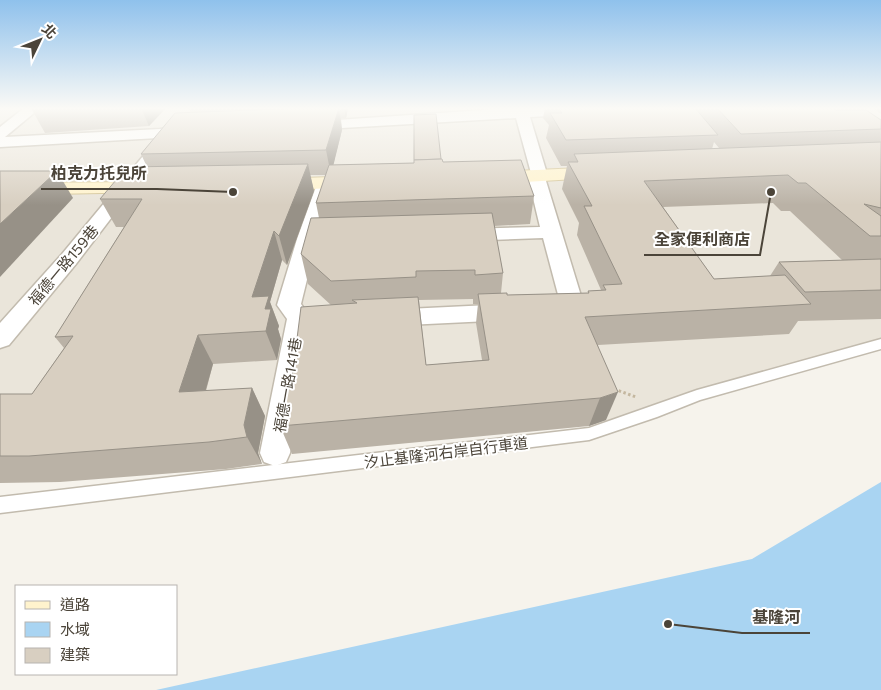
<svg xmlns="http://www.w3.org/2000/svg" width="881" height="690" font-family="Commissioner,'Noto Sans TC',sans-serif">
  <rect width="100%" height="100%" fill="#f6f3ec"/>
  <!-- residential -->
  <path fill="#eae5da" d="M0,108h881v238l-277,77 -604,56z"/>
  <!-- water -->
  <path fill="#a9d4f2" d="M881,482v208h-725l596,-131z"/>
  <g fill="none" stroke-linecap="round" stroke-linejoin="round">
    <defs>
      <path id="lane" d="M881,339v10l-181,51 -43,17 -68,23 -589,73v-16l589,-69 108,-38z"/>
      <g id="street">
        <path d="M24,108h16l-35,29 155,-8 32,-4 7,4 -2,3 -23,4 -98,128 -67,81 -9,3v-25l62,-69 96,-116 -158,9v-20z"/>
        <path d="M513,108h113l-7,4 -89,5 18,60 -2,4 39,128 -4,6 -25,3 -8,-2 -4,-6 4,-6 12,-2 -17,-64 -81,3 -7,-2 -3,-4 3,-4 7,-2 78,-2 -12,-50 3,-4 -15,-55 -209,12 -7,-4 7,-4z"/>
        <path d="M326,179l6,1 3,4 -18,55 -16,65 5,7 35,4 4,6 -4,6 -8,2 -24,-1 -19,125 -4,9 -11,4 -11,-4 -4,-9 27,-134 -10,-14 20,-66 20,-55 3,-4z"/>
        <path d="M511,304l8,2 4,6 -4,6 -8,2 -125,6 -8,-2 -4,-6 4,-6 8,-2z"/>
      </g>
      <g id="secondary">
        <path d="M603,167l7,2 2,4 -2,4 -121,7 -7,-2 -2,-4 2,-4 7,-2z"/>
        <path d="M361,176l7,2 2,4 -2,4 -94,5 -7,-2 -3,-4 3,-4 7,-2z"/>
        <path d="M146,182l7,2 3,4 -3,4 -153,3v-12z"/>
      </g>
    </defs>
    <!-- lane casing -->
    <use href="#lane" stroke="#c2bbae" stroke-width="3"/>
    <!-- street casing -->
    <use href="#street" stroke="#c2bbae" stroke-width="3"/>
    <!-- secondary casing -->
    <use href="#secondary" stroke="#d6c79b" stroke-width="2"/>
    <!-- path -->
    <path stroke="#c4b79f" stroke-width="3" stroke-dasharray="2.5 2.5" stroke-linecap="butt" d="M614,389l22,8"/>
    <!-- lane -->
    <use href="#lane" fill="#fff" fill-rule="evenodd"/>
    <!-- street -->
    <use href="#street" fill="#fff" fill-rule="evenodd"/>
    <!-- secondary -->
    <use href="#secondary" fill="#fff3cd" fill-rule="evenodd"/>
  </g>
  <!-- wall -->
  <g fill="#bab2a6" fill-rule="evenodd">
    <path d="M31,108h135l-17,18 -104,7z"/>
    <path d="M189,108h159l-2,10h-5l1,12 -9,35 81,-2 27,-4 2,3 91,34 -4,28 -36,2 9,47 -2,20 6,2 81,-2v-2l13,-1 -24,-55 2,-12 -17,-34 5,-23h-6l-15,-28 3,-13 -6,-7 2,-10h288l3,2 45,10v199l-83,2 -9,13 -191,11 8,75 -17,6 -297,28 -12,-28 11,-40 40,-81 -23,-21 -7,-30 18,-36 -3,-15 10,-28h-16l4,16 -27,74 -5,-5 -12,42 9,24 -1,3 3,10 -4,21 -64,4 -7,27 46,-3 13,28 -7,37 4,11 -36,5 -166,13 -60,1v-89h32l32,-46 -9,-11 69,-110h-8l-16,-28 47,-32 -6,-13 50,-41zM714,142l5,6 -7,1zM773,203l8,8h9l52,49 -63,2 -9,14 -56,3 -51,-72zM473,299v5h5l-2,19 6,37 -56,5 -7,-65z"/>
    <path d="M873,108h8v6z"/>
  </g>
  <!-- shaded-wall -->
  <g fill="#979187">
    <path d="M141,108h25l-17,18z"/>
    <path d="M339,108l3,22 -11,45 -5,-25z"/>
    <path d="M344,108h4l-2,10z"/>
    <path d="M308,164l6,27 -27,74 -8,-29z"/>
    <path d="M57,171l16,27 -73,79v-53z"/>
    <path d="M274,231l8,29 -12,42 9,24 -1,3 3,10 -4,21 -25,-63z"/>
    <path d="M198,335l15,29 -16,57 -18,-29z"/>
    <path d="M252,388l13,28 -7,37 4,11 -15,-27 -3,-12z"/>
    <path d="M618,392l-12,28 -17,6 11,-28z"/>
  </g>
  <!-- building -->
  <g fill="#d8cfc1" stroke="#979187">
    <path d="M303,108h36l-13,42 -185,4 34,-41z"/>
    <path d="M558,108h137l23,27 -152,5 -16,-27h12z"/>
    <path d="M717,108h116l3,2h30l15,10v9l-140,5z"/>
    <path d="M436,114l5,45 -27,1v-45z"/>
    <path d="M881,142v66l-17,-4 17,12v20h-11l-64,-53h-8l-10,-8 -144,6 70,98 71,-4 26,29 -226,13 33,75 -18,6 -320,28 7,-40h4l10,-79 56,-4 -5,-3 66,-3 8,68 63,-5 -11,-66 29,-1v2l82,-2 -1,-2 18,-1 -3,-5 19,-1 -38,-78h8l-24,-44h10l-4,-8z"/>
    <path d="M442,159l1,3 78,-2 13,36 -218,7 13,-38 85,-2v-3z"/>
    <path d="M308,164l-29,72 -5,-5 -22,66 17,-1 -4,13h6l-5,22 -68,4 -19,57 73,-4 -8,37 3,12 -38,5 -180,14h-29v-62h32l41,-58 -18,1 87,-138h-42l27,-32z"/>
    <path d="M0,171h57l-57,53z"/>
    <path d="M492,213l11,60 -28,2v-5l-59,1v6l-85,4 -30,-27 10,-36z"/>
    <path d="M881,259v31l-76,2 -26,-30z"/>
  </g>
  <!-- sky -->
  <linearGradient id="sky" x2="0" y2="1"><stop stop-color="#8fc1ec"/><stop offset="0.53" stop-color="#fbfaf6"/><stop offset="1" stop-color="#fbfaf6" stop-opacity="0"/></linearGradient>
  <rect width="881" height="205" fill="url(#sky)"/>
  <g text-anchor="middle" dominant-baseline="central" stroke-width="4" stroke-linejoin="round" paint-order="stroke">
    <!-- street labels -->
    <g font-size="15" fill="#4b4439" stroke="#fff">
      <text transform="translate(63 265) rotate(-50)">福德一路159巷</text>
      <text transform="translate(287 385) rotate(-80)">福德一路141巷</text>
      <text transform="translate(446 452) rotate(-7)">汐止基隆河右岸自行車道</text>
    </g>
  </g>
  <!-- callouts -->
  <path fill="none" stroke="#4b4439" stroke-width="2" d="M233 192L157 189H41M771 192L760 255H644M668 624L742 633H810"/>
  <g fill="#4b4439" stroke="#fff" stroke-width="2">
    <circle cx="233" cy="192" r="5"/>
    <circle cx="771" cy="192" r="5"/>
    <circle cx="668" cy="624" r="5"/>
  </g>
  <g font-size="16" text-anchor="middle" font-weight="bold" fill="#4b4439" stroke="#fff" stroke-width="4" stroke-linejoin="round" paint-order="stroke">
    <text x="99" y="179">柏克力托兒所</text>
    <text x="702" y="245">全家便利商店</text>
    <text x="776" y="623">基隆河</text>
  </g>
  <!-- legend -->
  <rect x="15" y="585" width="162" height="90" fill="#ffffff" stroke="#b7b4b0"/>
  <rect x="25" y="601" width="25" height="8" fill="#fff3cd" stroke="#b7b4b0"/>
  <text x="60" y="610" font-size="15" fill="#4b4439">道路</text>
  <rect x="25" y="622" width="25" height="15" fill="#a9d4f2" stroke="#b7b4b0"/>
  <text x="60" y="635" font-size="15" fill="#4b4439">水域</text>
  <rect x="25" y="648" width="25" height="15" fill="#d8cfc1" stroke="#b7b4b0"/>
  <text x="60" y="660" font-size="15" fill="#4b4439">建築</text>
  <!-- north arrow -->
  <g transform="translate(40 40) rotate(47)" stroke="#ffffff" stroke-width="4" paint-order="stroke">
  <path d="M0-4L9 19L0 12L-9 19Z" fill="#4b4439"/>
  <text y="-8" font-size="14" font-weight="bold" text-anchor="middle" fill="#4b4439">北</text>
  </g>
</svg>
